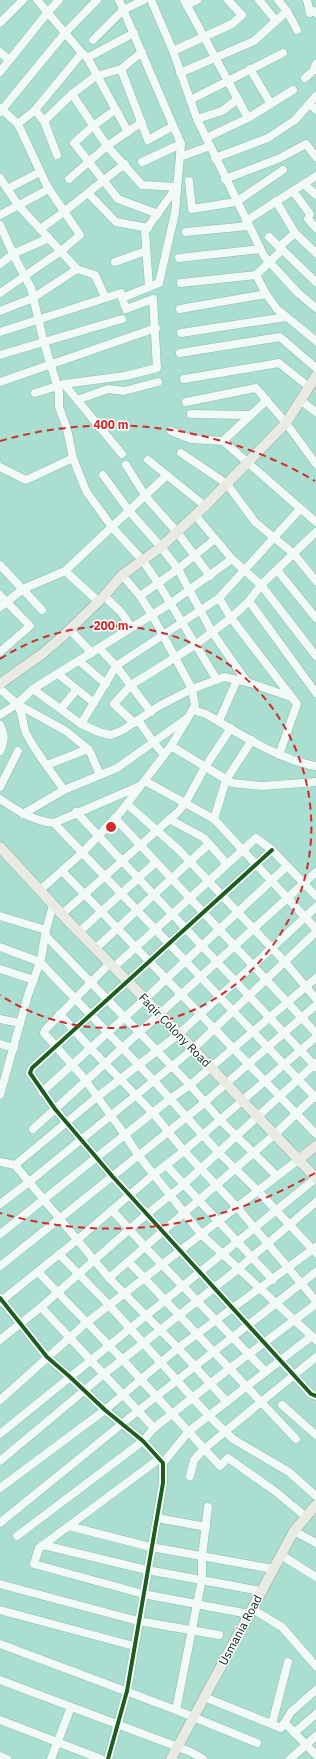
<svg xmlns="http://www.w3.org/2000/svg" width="316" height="1759" font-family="'IBM Plex Sans',sans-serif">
  <rect width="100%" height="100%" fill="#a9ded1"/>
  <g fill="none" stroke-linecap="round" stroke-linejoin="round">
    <defs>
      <g id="minor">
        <path d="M37,0l45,53 5,4 41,75"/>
        <path d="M151,0l22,51 24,68 67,137 34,37 18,15"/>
        <path d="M184,0l64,118"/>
        <path d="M259,0l17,21"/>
        <path d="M278,0l9,11 10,19"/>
        <path d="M307,0l3,13 4,-2 2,2"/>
        <path d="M187,5l10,-5"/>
        <path d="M0,23l23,-23"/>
        <path d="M93,40l30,-30 21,-10"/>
        <path d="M173,51l59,-27 10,-9 -14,-15"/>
        <path d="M0,52l9,8"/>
        <path d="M87,58l47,-25"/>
        <path d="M121,69l27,71 25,-14"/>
        <path d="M250,69l21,35"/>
        <path d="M0,72l48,-60 11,-12"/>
        <path d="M180,73l74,-32 33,-30"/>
        <path d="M305,78l8,-7 3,-7"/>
        <path d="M72,94l35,52 35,39 35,2"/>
        <path d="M190,100l93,-47"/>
        <path d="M310,104l6,6"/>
        <path d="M0,108l18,16 29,62 33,49 -19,16 -61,42"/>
        <path d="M35,110l9,11 13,34"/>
        <path d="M115,110l-22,16 -19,17 44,56 40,15"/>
        <path d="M0,112l65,-79 32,-33"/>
        <path d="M197,119l25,-8 16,-12"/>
        <path d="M44,121l28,-27 24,-18 25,-7 21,-17"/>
        <path d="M18,124l17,-14 47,-57"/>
        <path d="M206,138l42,-20 45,-28"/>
        <path d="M180,157l30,-11"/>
        <path d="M215,158l53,-20 27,-18 21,-24"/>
        <path d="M142,162l39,-18"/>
        <path d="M0,178l18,27 59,64 18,6 10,22"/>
        <path d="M69,179l38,-33 35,-24"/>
        <path d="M225,179l55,-21 26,-14 10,13"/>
        <path d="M189,181l3,28 44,-7 47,-32"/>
        <path d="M304,184l12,11"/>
        <path d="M7,189l33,-17"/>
        <path d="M293,191l17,23 -2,5 8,9"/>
        <path d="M88,193l28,29 32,6"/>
        <path d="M276,201l19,32 21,20"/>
        <path d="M0,215l49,-26"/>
        <path d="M246,221l70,-45"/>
        <path d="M0,225l15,33 16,30 12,51 16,53v15l8,22 6,29 -47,22 -26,-13"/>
        <path d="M40,229c30,-20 56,-44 85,-65"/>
        <path d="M186,232l62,-6"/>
        <path d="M269,237l47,45"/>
        <path d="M279,247l16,-14"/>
        <path d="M179,258l81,-9"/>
        <path d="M115,262l31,-11"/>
        <path d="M0,264l13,-10 36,-16"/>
        <path d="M256,275l10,19 11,15 39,32"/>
        <path d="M181,283l75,-8 26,-25"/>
        <path d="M149,287l-4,-56 31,-43"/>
        <path d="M180,309l86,-15"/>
        <path d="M0,311l33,-13 44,-29"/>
        <path d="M0,332l121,-39 1,5 37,-15 16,-70 6,-69 -62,-144"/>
        <path d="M181,333l105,-16"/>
        <path d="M180,353l100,-16 36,31"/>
        <path d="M0,355l122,-36"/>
        <path d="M184,379l95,-16 30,24"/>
        <path d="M0,382l156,-54"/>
        <path d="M64,384l58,70"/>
        <path d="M35,393l29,-9 61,-8 32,-8 -4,-69 -27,10 -4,-11"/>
        <path d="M77,400l31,-11 16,2 34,-9"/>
        <path d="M300,400l16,12"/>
        <path d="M186,402l70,-14 30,35 30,41"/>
        <path d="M191,414l59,1"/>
        <path d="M171,431l20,8 32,2 93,81"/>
        <path d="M223,441l44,-41"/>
        <path d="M181,453l46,31 28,38 39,32 22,27"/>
        <path d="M73,458l13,33 26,36 31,34 15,22 59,97"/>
        <path d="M148,460l57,46"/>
        <path d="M126,465l20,32 31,35 33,44"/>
        <path d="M103,475l27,37 31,35 17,22 34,63 35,50"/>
        <path d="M195,515l37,44 29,26 55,71"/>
        <path d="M0,565l42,45"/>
        <path d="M277,570l39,48"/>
        <path d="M65,571l33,30"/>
        <path d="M0,595l30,31 -30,26"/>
        <path d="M104,596l17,16 10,15"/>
        <path d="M140,596l38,-27 37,-30"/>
        <path d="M219,598l12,20 66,86 -18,51"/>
        <path d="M249,601l67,92"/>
        <path d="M0,607l23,-18 42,-18 102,-96"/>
        <path d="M70,630l22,23"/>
        <path d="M99,648l17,18 35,46"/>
        <path d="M79,661l27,23"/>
        <path d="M58,674l36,29"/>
        <path d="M0,689l17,15 49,27 22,18 3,5 9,21"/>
        <path d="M33,689l48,35 18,8 12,3 12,-5 36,-24 33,-17 32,-12 23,5 44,15"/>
        <path d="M17,704c6,8 5,19 9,29 10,20 25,38 38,57"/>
        <path d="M61,709l16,-20"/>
        <path d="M193,710l13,4c33,19 72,46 110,52"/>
        <path d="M0,715l17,-11 16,-15 138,-86 61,-44"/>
        <path d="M138,720l16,23 10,12"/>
        <path d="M219,721l18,-41"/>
        <path d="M134,723l-20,-19 17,-19 64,-40 36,-27 18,-17 12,-16 55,-53"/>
        <path d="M81,724l35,-58 103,-68 81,-89"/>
        <path d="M0,725c5,10 5,15 0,26"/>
        <path d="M171,746l61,37 30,3 54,-4"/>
        <path d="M47,765l41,-16"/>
        <path d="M145,781l69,38 102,110"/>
        <path d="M0,787l18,-36"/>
        <path d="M0,799c16,11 33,22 54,24l86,-37"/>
        <path d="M127,804l52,46 106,112 31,37"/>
        <path d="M76,812l240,255"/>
        <path d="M23,814l41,-24 53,-22 69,-49"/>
        <path d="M115,818l201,215"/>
        <path d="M214,819l12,-39 26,-40"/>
        <path d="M171,820l33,18 22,25"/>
        <path d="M54,823l262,275"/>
        <path d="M272,850l-240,218 -2,5 25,36 58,68 198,217 5,2"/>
        <path d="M62,871l254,263"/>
        <path d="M40,890l42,-37 38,-40 51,-67 24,-40 -3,-17 -40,-74 -12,-19 -18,-21"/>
        <path d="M62,914l117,-103 8,-11 18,-33 26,-39"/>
        <path d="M0,916l46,14"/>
        <path d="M79,932l77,-70"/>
        <path d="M45,935l145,150 30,35 57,56"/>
        <path d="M0,947l40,15 114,119 64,71 40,39 58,62"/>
        <path d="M95,949l114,-105"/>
        <path d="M110,963l-65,67 -1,3 39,44 42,58 14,21 63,79 114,105"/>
        <path d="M114,967l142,-129 16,12 44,46"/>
        <path d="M0,969l34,11"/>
        <path d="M60,1014l30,34 63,65 31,38 53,56 79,94"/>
        <path d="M0,1019l20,4"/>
        <path d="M0,1044l14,4"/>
        <path d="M42,1092l103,-93 142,-133"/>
        <path d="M0,1095l28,-100 13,-36 5,-29 7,-25"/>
        <path d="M33,1129l283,-257"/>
        <path d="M0,1162l15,3 94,113 69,70 49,54"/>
        <path d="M15,1165l82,-68 82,-63 137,-127"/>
        <path d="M166,1165l107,115"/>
        <path d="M0,1204l29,-22 164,-133 123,-117"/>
        <path d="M112,1210l34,38 120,124"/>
        <path d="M0,1234l170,-135 20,-14 126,-107"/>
        <path d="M59,1254l50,51 100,111 24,23 56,33 27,24"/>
        <path d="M129,1262l167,177"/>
        <path d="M0,1266l204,-163 112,-98"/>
        <path d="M38,1272l85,88 97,106 8,-8 48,34 30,25"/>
        <path d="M109,1278l165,-143 42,-40"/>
        <path d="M0,1298l47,59 22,19 36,34 38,31 20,22v20l-36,208 -19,68"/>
        <path d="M0,1302l77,-62 76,-65 31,-24 132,-114"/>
        <path d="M0,1340l41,-33 106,-93 36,-29 133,-122"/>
        <path d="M0,1400l86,-77 212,-163"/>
        <path d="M282,1405l34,30"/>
        <path d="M154,1428l75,-59 87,-65"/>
        <path d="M0,1434l316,-256"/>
        <path d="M159,1459l-120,89 -5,16 109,30 106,20"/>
        <path d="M0,1461l104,-87 134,-105 78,-67"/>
        <path d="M163,1463l26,-32 123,-95"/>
        <path d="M190,1476l4,-16 10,-11 112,-92"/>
        <path d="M0,1488l105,-78 73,-62 138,-101"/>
        <path d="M157,1518l49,9"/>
        <path d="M0,1523l139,-113 177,-138"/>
        <path d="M69,1526l82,21 122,22"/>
        <path d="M294,1531l22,12"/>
        <path d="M17,1536l126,-95 11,-13 -113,-121"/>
        <path d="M43,1545l104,25 114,21"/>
        <path d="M281,1555l35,22"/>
        <path d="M0,1584l138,37 81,14"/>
        <path d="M252,1609l30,18 34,39"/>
        <path d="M0,1610l134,36"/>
        <path d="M0,1644l176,66 81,33"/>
        <path d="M0,1680l191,72 12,7"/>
        <path d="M204,1697l77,31 10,-16 25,-22"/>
        <path d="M176,1710l26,-131v-23l6,-49"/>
        <path d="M0,1720l101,39"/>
        <path d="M285,1723l31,32"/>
        <path d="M272,1724l16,-62"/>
        <path d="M294,1733l22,-19"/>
        <path d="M0,1756l7,3"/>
        <path d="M51,1759l20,-52"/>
        <path d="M290,1759l26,-23"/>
      </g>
      <g id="major">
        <path d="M0,684l42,-30 20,-17 42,-41 18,-21 39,-28 44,-41 81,-83 30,-47"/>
        <path d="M0,847l71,77 89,90 156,164"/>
        <path d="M298,1160l18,-14"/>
        <path d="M171,1759l123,-228 22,-26"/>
      </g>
    </defs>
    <!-- minor casing -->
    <use href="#minor" stroke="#8eb9ae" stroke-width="9"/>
    <!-- major casing -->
    <use href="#major" stroke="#96a699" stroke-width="11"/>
    <!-- minor -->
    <use href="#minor" stroke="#f2faf8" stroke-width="8"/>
    <!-- major -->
    <use href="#major" stroke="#e8eae4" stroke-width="10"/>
    <defs>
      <g id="cycleway">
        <path d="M272,850l-240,218 -2,5 25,36 58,68 198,217 5,2"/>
        <path d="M0,1298l47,59 22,19 36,34 38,31 20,22v20l-36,208 -19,68"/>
      </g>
    </defs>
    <!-- cycleway casing -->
    <use href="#cycleway" stroke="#fff" stroke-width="6"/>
    <!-- cycleway -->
    <use href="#cycleway" stroke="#1b5e20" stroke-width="4"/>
  </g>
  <!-- distance rings -->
  <g fill="none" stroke="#d62828" stroke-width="2" stroke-dasharray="7 5">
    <path d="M0 659A201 201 0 1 1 0 995"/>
    <path d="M315 1173A402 402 0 0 1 0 1213M0 441A402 402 0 0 1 315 481"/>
  </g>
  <g text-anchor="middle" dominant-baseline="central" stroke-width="3" stroke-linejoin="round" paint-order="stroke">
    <!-- street labels -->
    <g font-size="12" fill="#02221b" stroke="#fff">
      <text transform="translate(175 1030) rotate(46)">Faqir Colony Road</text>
      <text transform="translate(240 1630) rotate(-62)">Usmania Road</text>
    </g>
  </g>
  <circle cx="111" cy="827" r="6" fill="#d62828" stroke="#fff" stroke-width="2"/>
  <g font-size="12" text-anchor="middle" font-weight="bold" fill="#d62828" stroke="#fff" stroke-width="3" stroke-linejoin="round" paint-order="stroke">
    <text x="111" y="429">400 m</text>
    <text x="111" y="630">200 m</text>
  </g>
</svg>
